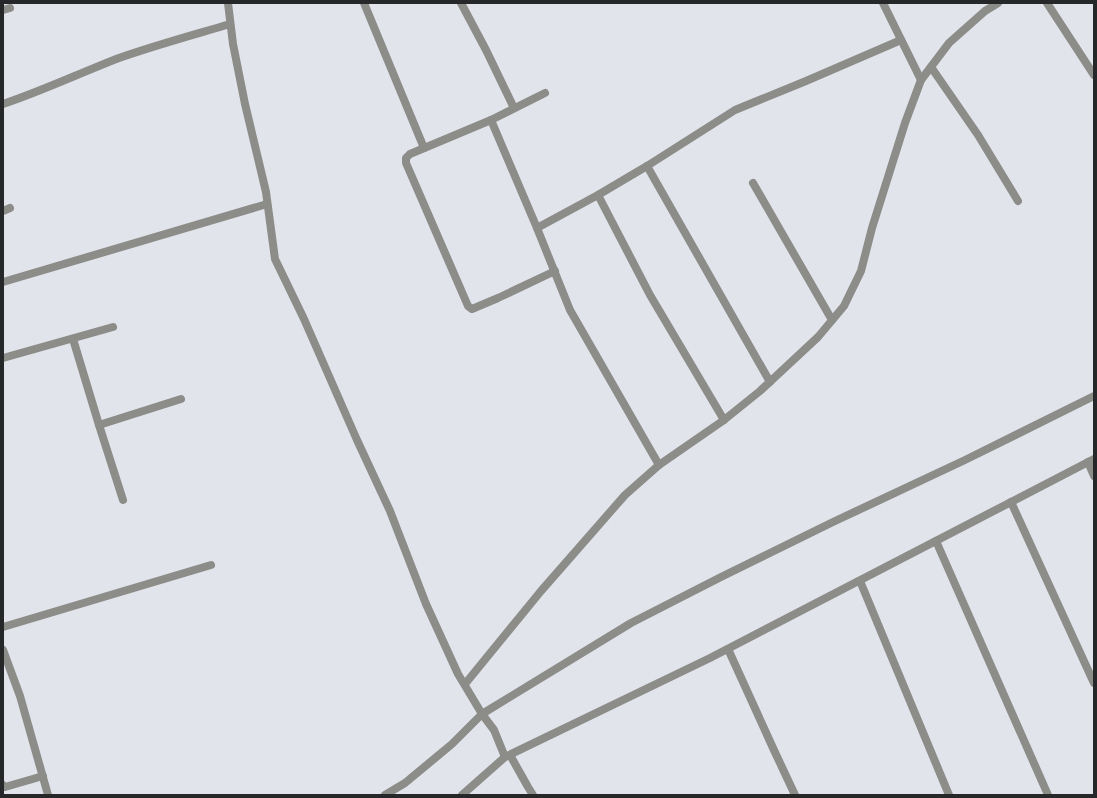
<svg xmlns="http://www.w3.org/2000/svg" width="1097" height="798" font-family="Overpass,sans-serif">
  <rect width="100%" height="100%" fill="#e1e4ea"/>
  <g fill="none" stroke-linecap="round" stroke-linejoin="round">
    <!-- minor -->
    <g stroke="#8c8c89" stroke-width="8">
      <path d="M228,3l5,41 12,60 21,88 9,67 29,60 53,121 33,71 36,93 32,70 24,40 12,16 11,27"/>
      <path d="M364,3l60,145"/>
      <path d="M461,3l25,47 28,58"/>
      <path d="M883,3l38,77"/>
      <path d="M3,10l7,-2"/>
      <path d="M931,67l47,68 40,66"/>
      <path d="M545,93l-54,27 -81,34 -4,4v5l62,143 4,3 26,-11 57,-27"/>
      <path d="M3,104c39,-13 77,-31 116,-46 37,-13 74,-23 111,-34"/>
      <path d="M491,120l46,108 33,82 89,155"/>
      <path d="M647,166l123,216"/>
      <path d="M753,183l79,137"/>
      <path d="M598,195l52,100 74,125"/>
      <path d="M3,211l7,-3"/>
      <path d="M537,228l61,-33 49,-29 88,-56 71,-29 95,-41"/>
      <path d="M3,282l264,-78"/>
      <path d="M73,339l26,86 24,75"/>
      <path d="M3,358l110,-31"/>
      <path d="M99,425l82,-26"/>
      <path d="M1088,462l6,14"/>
      <path d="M1011,502l83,181"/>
      <path d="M936,541l112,254"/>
      <path d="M860,581l89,214"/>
      <path d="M3,627l208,-62"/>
      <path d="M728,649l45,99 22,47"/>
      <path d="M3,650l17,46 28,99"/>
      <path d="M465,684l76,-93 84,-96 34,-30 65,-45 36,-29 58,-54 26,-31 17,-35 11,-43 33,-105 16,-43 28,-37 36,-32 13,-8"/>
      <path d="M510,755l18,32 5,8"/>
      <path d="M3,785l2,2 38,-11"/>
      <path d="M385,795l20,-12 47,-39 30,-30 149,-91 90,-46 112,-55 132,-62 129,-64"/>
    </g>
    <!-- tertiary -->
    <g stroke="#8c8c89" stroke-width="8">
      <path d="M1047,3l47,72"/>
      <path d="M462,795l43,-38 205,-99 384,-199"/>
    </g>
  </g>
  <!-- border -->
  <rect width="1097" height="798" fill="none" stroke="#262729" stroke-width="8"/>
</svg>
